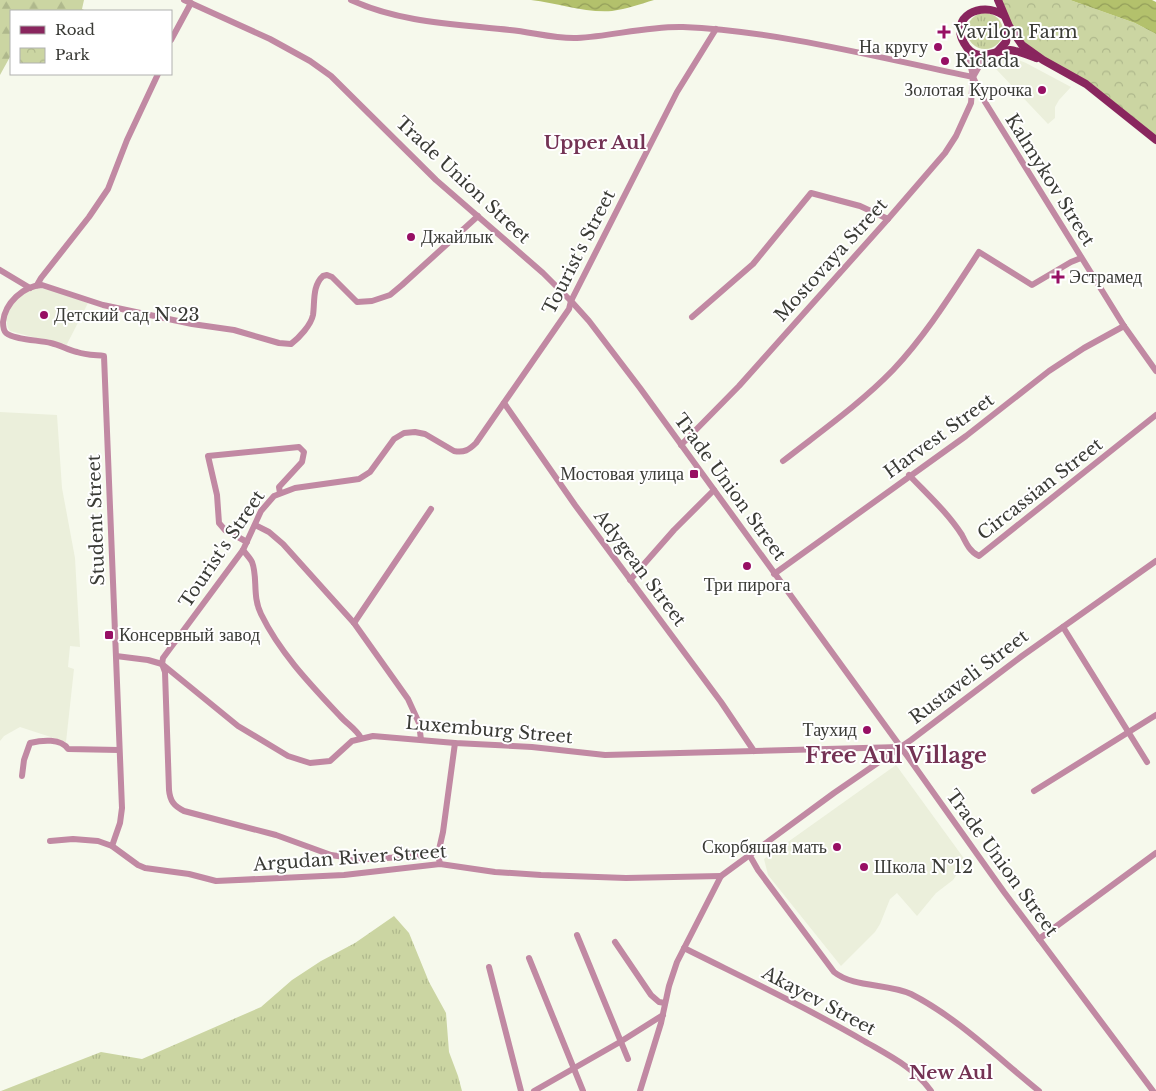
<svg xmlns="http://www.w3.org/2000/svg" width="1156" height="1091" font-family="'Libre Baskerville',serif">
  <defs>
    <pattern id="grass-tufts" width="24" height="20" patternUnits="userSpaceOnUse" patternTransform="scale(1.25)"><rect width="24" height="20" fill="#cbd5a2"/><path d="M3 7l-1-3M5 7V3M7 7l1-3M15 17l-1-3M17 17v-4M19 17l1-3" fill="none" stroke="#afb88c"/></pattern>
    <pattern id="forest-firs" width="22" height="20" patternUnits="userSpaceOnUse" patternTransform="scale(1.25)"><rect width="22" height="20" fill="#cbd5a2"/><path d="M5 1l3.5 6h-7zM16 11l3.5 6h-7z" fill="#afb88c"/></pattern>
    <pattern id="park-crowns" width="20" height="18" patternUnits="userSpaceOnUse" patternTransform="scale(1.25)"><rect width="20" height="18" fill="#cbd5a2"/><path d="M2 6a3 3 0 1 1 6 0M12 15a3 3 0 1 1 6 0" fill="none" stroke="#afb88c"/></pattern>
    <pattern id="water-waves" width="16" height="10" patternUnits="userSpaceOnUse" patternTransform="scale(1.25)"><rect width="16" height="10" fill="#b3c16c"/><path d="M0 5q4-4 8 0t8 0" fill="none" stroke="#939e5a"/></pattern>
  </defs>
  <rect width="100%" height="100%" fill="#f6f9ec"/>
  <!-- built -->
  <g fill="#ebefdb">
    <path d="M1011,57l15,6 45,24 -12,13 -4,7v11l-7,6 -52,-55 2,-2 -4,-3 6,-5z"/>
    <path d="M45,288l43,15 -22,43 -56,-15 -2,-3 -2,-9 2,-8 12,-16 13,-6z"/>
    <path d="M0,412l57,3 5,73 13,70 5,89 -10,-1 -2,21 6,2 -8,73 -46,-15 -16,9 -4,5z"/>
    <path d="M896,765l72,99 -9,7 -6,9 -17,13 -19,23 -20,-23 -7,6 -10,25 -5,8 -34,34 -73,-91 -4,-16z"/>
  </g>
  <!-- grass -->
  <g fill="url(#grass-tufts)">
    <circle cx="985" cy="31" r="18"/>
    <path d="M394,916l15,17 20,49 17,31 3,39 9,24 4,15h-461l100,-39 41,7 119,-52 31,-27 29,-19 34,-18z"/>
  </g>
  <!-- forest -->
  <path fill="url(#forest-firs)" d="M0,0h84l-2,9 4,2h-75v44l-11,20z"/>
  <!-- park -->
  <path fill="url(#park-crowns)" d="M998,0h72l65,23 21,11v106l-40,-34 -94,-61z"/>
  <!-- water -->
  <g fill="url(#water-waves)">
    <path d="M531,0h123c-14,4 -27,9 -42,11 -27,2 -54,-8 -81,-11z"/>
    <path d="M1070,0h82l4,2v32l-21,-11z"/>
  </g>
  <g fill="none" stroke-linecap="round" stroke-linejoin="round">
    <!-- minor -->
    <g stroke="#c189a3" stroke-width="6">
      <path d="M184,0l86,39 40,22 21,15 105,104 107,93 28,28 18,20 51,67 268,369 96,135 149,199"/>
      <path d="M351,0c50,23 105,24 159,30 22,2 45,9 67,8 36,-2 70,-12 106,-11 95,4 197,31 290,50"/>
      <path d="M171,40l20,-37"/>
      <path d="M967,48l6,29 12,25 139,224 32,45"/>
      <path d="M0,270l30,18"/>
      <path d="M37,285l4,-7 48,-61 19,-28 19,-49 31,-66"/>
      <path d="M692,317l61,-53 58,-71 49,13 28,13"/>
      <path d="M504,403l71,102 146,197 33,49"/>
      <path d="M681,445l58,-59 149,-167 57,-66 11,-17 15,-33 2,-26 8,-14 13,-9"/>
      <path d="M783,461c37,-29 77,-57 110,-91 33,-35 59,-77 86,-118l53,33 39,-23 10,-4"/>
      <path d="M909,475c19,20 38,37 53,60 4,8 8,17 17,21l177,-141"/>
      <path d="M255,525l14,7 14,12 71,79 54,76 11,24 2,17"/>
      <path d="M247,542l-22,-12 -6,-7 -2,-28 -9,-39 91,-9 5,5 -2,10 -23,25 1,6"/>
      <path d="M243,550c3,4 7,8 9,12 6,15 0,34 9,52 19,39 50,71 79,102 7,8 16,13 21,22"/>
      <path d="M774,574l192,-138 83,-65 35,-23 40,-22"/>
      <path d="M630,580l44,-50 40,-40"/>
      <path d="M354,623l77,-114"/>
      <path d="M1063,627l84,135"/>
      <path d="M116,656l32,4 14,4 76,62 50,30 22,7 20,-2 22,-20 21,-5 82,7 77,4 73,8 295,-8"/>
      <path d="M22,776l2,-16 6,-17c12,-3 31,-5 38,6l51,1"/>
      <path d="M1034,791l122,-76"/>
      <path d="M50,841l23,-2 25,2 14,5 26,19 7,3 44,6 27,7 128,-6 96,-11 55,8 46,3 85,3 95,-2"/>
      <path d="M112,846l8,-23 2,-15 -18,-452c-9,-1 -19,-1 -27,-4 -9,-2 -17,-7 -26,-9 -12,-3 -36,-3 -45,-10 -3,-3 -3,-7 -3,-11 2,-19 20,-36 39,-37l61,20 89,19 42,6 45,13 12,1c8,-6 20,-19 22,-29 2,-13 -1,-29 10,-39l4,-1 5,2 25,25 15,-1 18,-6 12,-10 76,-69"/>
      <path d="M438,854l-63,5h-17l-27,-4 -55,-20 -92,-24c-10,-5 -14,-10 -15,-21l-4,-118 -3,-8 1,-6 80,-108 18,-39 13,-15 21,-8 64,-9 11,-7 24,-33 10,-6 11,-1 10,2 29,17c10,2 15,-1 22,-8l93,-134 2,-8 106,-209 39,-63"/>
      <path d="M750,856l8,14 76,102c20,16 53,11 77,22 47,24 87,64 128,97"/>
      <path d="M440,864l-2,-10 5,-22 12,-89"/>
      <path d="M577,935l51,124"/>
      <path d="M1039,939l117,-86"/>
      <path d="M615,942l36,53 8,7 6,1"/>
      <path d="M684,948c60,30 122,59 180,93 24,14 51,27 67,50"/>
      <path d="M529,958l54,133"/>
      <path d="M489,967l32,124"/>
      <path d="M534,1091l86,-49 43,-27"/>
      <path d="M640,1091l21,-68 8,-37 8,-24 44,-86 113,-83 77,-53 111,-84 134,-95"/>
    </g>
    <!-- major -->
    <g stroke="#89265e" stroke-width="8">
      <path d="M998,0l11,26 13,19 21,15 43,24 70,56"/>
      <path d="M1003,15c-22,-15 -54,2 -39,28 12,22 29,7 46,7 8,1 18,5 26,8"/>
      <path d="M997,52l9,-10 3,-14"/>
    </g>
  </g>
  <!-- markers -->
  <g fill="#970f64" stroke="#fff" stroke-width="2">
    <path d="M941.5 24.5h5v5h5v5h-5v5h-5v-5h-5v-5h5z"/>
    <circle cx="938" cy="47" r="5"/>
    <circle cx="945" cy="61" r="5"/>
    <circle cx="1042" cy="90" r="5"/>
    <circle cx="411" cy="237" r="5"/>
    <path d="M1055.5 269.5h5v5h5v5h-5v5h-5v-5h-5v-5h5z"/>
    <circle cx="44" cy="315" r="5"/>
    <rect x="689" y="469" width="10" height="10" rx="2.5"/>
    <circle cx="747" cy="566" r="5"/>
    <rect x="104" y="630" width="10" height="10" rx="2.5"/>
    <circle cx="867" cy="730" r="5"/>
    <circle cx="837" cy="847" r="5"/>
    <circle cx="864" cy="867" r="5"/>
  </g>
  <g text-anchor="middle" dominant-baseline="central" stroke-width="4" stroke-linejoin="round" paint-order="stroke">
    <!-- poi labels -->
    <g font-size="18" fill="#3a3b36" stroke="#fff" text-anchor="start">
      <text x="954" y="32">Vavilon Farm</text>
      <text x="928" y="47" text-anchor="end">На кругу</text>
      <text x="955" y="61">Ridada</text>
      <text x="1032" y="90" text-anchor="end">Золотая Курочка</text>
      <text x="421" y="237">Джайлык</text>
      <text x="1069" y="277">Эстрамед</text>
      <text x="54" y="315">Детский сад №23</text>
      <text x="684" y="474" text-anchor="end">Мостовая улица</text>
      <text x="747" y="585" text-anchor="middle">Три пирога</text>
      <text x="119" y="635">Консервный завод</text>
      <text x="857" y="730" text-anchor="end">Таухид</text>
      <text x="827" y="847" text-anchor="end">Скорбящая мать</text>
      <text x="874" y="867">Школа №12</text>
    </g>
    <!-- street labels -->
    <g font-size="18" fill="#3a3b36" stroke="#fff">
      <text transform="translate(463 180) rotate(43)">Trade Union Street</text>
      <text transform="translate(1050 180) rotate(58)">Kalmykov Street</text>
      <text transform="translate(579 252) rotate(-63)">Tourist's Street</text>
      <text transform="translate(831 260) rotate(-48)">Mostovaya Street</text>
      <text transform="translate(939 436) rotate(-36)">Harvest Street</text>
      <text transform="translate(730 487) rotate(54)">Trade Union Street</text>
      <text transform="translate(1040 489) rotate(-38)">Circassian Street</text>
      <text transform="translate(96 520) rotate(-92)">Student Street</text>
      <text transform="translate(222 549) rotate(-56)">Tourist's Street</text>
      <text transform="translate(640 568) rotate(53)">Adygean Street</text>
      <text transform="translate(969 677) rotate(-37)">Rustaveli Street</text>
      <text transform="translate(489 730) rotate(5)">Luxemburg Street</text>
      <text transform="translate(350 858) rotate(-4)">Argudan River Street</text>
      <text transform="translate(1002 863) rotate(54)">Trade Union Street</text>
      <text transform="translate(819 1001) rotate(28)">Akayev Street</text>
    </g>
    <!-- neighbourhood labels -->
    <g font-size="19" font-weight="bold" fill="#743354" stroke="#fff">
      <text x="595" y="142">Upper Aul</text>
      <text x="951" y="1072">New Aul</text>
    </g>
    <!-- district labels -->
    <g font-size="22" font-weight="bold" fill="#743354" stroke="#fff">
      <text x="896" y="755">Free Aul Village</text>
    </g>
  </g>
  <!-- legend -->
  <rect x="10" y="10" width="162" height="65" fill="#ffffff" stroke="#b0b1af"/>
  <rect x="20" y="26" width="25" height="8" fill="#89265e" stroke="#b0b1af"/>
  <text x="55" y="35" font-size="15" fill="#3a3b36">Road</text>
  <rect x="20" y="48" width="25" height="15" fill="url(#park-crowns)" stroke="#b0b1af"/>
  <text x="55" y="60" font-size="15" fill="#3a3b36">Park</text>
</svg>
